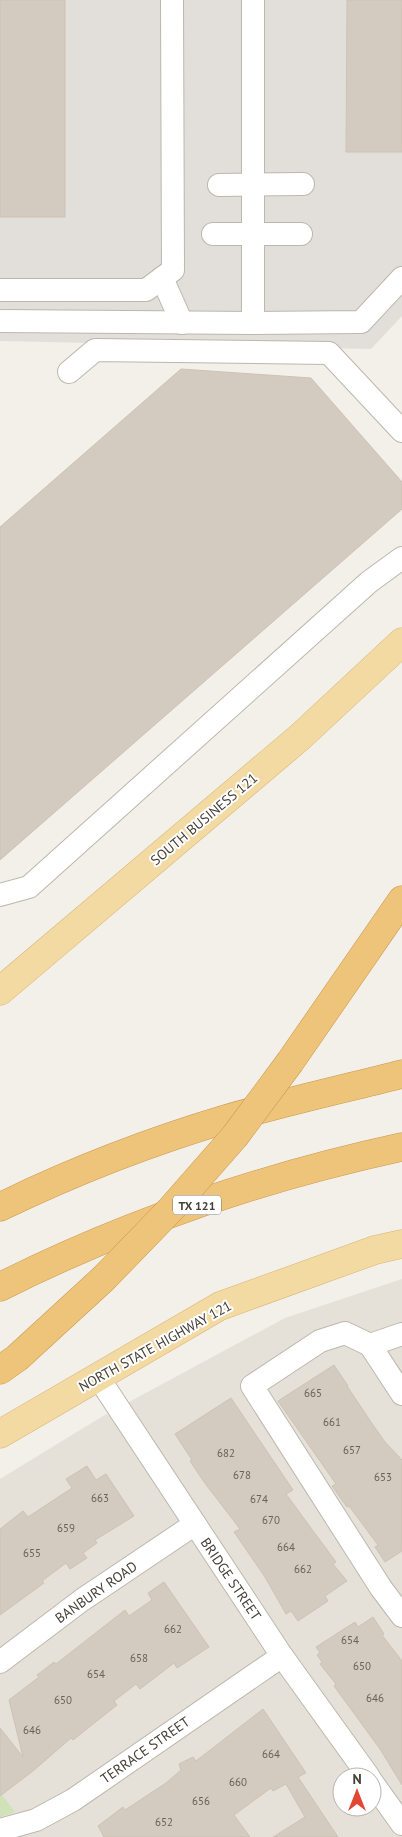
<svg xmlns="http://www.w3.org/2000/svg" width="402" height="1837" font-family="'PT Sans',sans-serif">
  <rect width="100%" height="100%" fill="#f3efe9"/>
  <!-- residential -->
  <path fill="#e6e1d8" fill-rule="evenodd" d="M402,1279v558h-402v-358l103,-63 182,-98zM342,1777h30v30h-30z"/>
  <!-- industrial -->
  <path fill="#e2dfdb" d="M0,0h402v316l-31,33 -371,-8z"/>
  <!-- green -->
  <path fill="#d0e2b7" d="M0,1792l15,20 -15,5z"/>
  <!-- building -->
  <g fill="#d3cbc0" stroke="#cdc2b4">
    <rect x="0" y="0" width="65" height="217"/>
    <path d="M347,0h55v152h-56z"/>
    <path d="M181,369l130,9 91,104v27l-402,351v-333z"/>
    <path d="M334,1365l14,21h-1l26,39 12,17 17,18v91l-17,11 -10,-15 3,-2 -29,-39 -2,1 -15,-21 4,-2 -58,-83z"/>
    <path d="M231,1398l62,92 -7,4 50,68 -3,2 14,17 -22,15 3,5 -30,20 -7,-10 -5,3 -21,-37 -31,-45 6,-3 -36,-47 -14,-21 2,-1 -17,-26z"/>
    <path d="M87,1466l9,14 10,-6 28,42 -39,24 2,3 -14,10 4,5 -17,11 -4,-6 -24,18 2,2 -44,32v-86l23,-18 5,6 44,-29 -6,-9z"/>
    <path d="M164,1582l45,65 -32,21 -3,-5 -34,26 -4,-5 -22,17 3,4 -44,35 -2,-2 -38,33 -33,25v-68l23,29 -14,-57 30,-23 -2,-2 17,-13 2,2 69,-54 4,6 23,-16 -4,-7z"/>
    <path d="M373,1617l11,17 -2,1 20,26v124l-22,-36 -46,-63 2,-2 -16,-20 2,-2 -5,-7 3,-2 -4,-6 39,-25 3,5z"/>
    <path d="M263,1709l43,64 -8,4 40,60h-65l32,-20 -19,-33 -13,7 -2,-3 -37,27 16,22h-146l-6,-11 25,-19 2,3 41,-27 15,-13 -2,-6 14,-7 3,4z"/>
  </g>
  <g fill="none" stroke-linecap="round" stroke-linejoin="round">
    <defs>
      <g id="minor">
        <path d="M253,0v323l108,-1 41,-44"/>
        <path d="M219,185l84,-1"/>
        <path d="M213,234h88"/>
        <path d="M162,278l20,45"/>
        <path d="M0,290h146l27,-20 -1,-270"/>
        <path d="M0,321l253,2"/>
        <path d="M69,372l26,-22 234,3 73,78"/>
        <path d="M0,895l29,-8 340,-305 33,-24"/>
        <path d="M370,1345l-25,-12 -25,8 -68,45 129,202 21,28"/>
        <path d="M370,1345l32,49"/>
        <path d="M370,1345l32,-11"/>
        <path d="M98,1377l184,279 87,121"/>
        <path d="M0,1662l82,-62 113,-76"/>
        <path d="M372,1782l30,42"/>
        <path d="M0,1830l36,-10 37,-20 209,-144"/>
      </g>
      <g id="major">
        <path d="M0,991l300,-254 102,-95"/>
        <path d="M0,1434l220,-128 155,-56 27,-6"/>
      </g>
      <g id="highway">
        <path d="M290,1062l112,-162"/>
        <path d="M0,1207c72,-35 149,-65 226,-88 58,-17 117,-30 176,-45"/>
        <path d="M0,1287c127,-64 264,-110 402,-140"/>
        <path d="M0,1370l17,-12 86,-79"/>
      </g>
    </defs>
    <!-- minor casing -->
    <use href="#minor" stroke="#bdb7ad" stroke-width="24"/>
    <!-- major casing -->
    <use href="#major" stroke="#d6b674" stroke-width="29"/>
    <!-- highway casing -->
    <use href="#highway" stroke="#cb984a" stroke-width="29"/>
    <!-- minor -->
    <use href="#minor" stroke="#fff" stroke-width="22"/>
    <!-- major -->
    <use href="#major" stroke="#f3daa2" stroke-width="28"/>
    <!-- highway -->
    <use href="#highway" stroke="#edc47a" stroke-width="28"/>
    <defs>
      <path id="highway-bridge" d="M103,1279l68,-70 64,-73 55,-74"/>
    </defs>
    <!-- highway-bridge casing -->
    <use href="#highway-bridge" stroke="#cb984a" stroke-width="29" stroke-linecap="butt"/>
    <!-- highway-bridge -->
    <use href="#highway-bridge" stroke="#edc47a" stroke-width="28"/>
  </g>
  <g text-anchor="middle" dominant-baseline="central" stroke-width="4" stroke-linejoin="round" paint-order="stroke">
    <!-- number labels -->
    <g font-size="11" fill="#68635a">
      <text x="313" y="1393">665</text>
      <text x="332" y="1422">661</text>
      <text x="352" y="1450">657</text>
      <text x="226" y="1453">682</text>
      <text x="242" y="1475">678</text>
      <text x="383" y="1477">653</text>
      <text x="100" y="1498">663</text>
      <text x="259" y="1499">674</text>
      <text x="271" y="1520">670</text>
      <text x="66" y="1528">659</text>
      <text x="286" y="1547">664</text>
      <text x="32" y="1553">655</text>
      <text x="303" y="1569">662</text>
      <text x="173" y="1629">662</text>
      <text x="350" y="1640">654</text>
      <text x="139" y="1658">658</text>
      <text x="362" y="1666">650</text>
      <text x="96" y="1674">654</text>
      <text x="375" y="1698">646</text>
      <text x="63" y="1700">650</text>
      <text x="32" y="1730">646</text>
      <text x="271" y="1754">664</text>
      <text x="238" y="1782">660</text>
      <text x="201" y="1801">656</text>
      <text x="164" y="1822">652</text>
    </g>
    <!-- shield labels -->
    <rect fill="#fff" stroke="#7d7974" stroke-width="1" x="173" y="1195.5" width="48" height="19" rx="4"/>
    <g font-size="12" font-weight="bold" fill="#454038">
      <text x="197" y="1205">TX 121</text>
    </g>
    <!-- street labels -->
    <g font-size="14" fill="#454038" stroke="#fff">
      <text transform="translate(204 819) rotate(-40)">SOUTH BUSINESS 121</text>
      <text transform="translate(155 1346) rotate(-29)">NORTH STATE HIGHWAY 121</text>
      <text transform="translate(231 1579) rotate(56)">BRIDGE STREET</text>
      <text transform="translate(96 1592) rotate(-35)">BANBURY ROAD</text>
      <text transform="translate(145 1750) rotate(-35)">TERRACE STREET</text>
    </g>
  </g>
  <!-- north arrow -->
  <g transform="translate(357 1792)"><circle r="24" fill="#ffffff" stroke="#b5b3af"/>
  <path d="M0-4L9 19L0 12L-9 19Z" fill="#e14732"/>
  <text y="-8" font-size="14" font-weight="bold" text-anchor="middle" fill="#454038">N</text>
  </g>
</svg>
